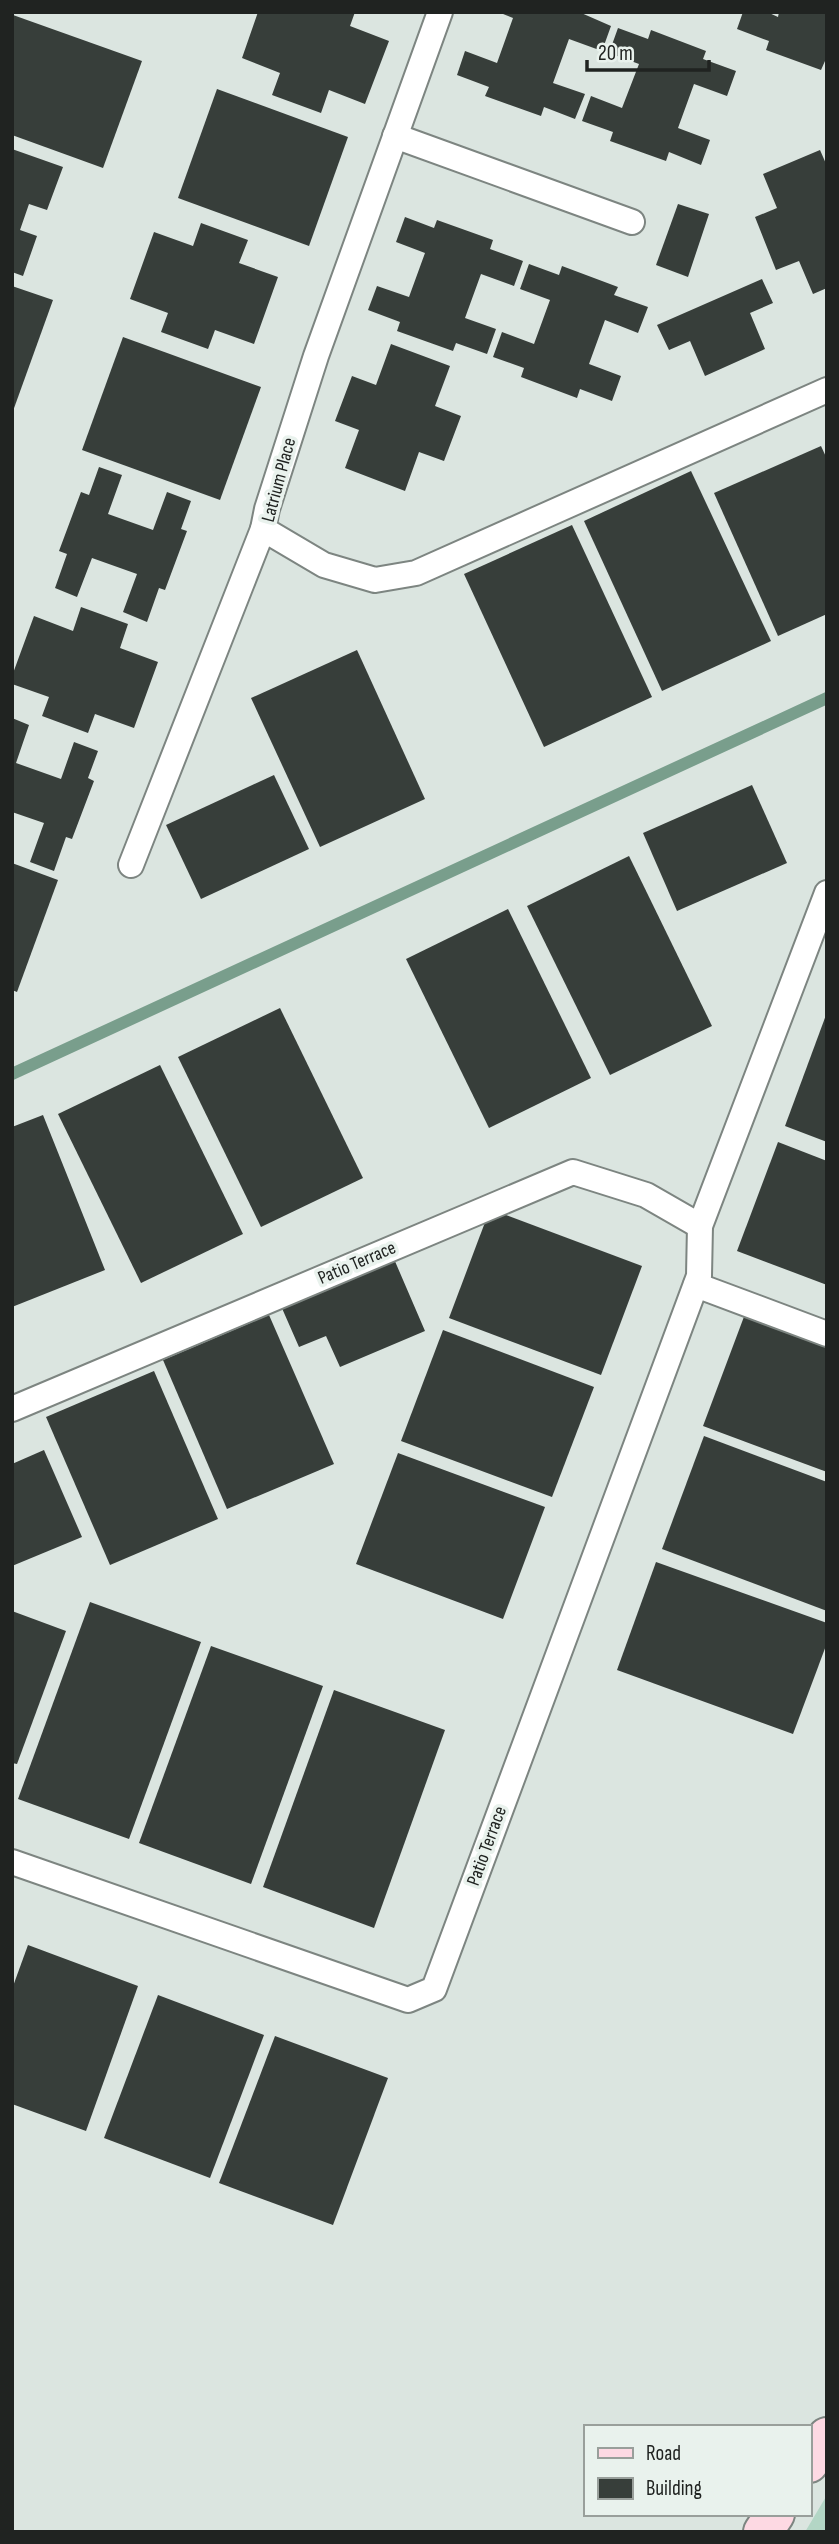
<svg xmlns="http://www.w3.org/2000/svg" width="839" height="2544" font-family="'Sofia Sans Condensed',sans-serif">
  <rect width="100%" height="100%" fill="#dbe5e0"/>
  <!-- green -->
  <path fill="#b3d6c5" d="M827,2495v37h-22z"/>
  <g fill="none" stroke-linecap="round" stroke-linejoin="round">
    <!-- stream -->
    <path stroke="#799e8c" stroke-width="12" d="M12,1074l815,-376"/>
  </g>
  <!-- building -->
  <g fill="#373e3a">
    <path d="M258,12h97l-5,14 39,15 -24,63 -36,-14 -8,23 -49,-18 8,-22 -38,-15z"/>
    <path d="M498,12h81l32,14 -9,25 -33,-12 -16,44 32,11 -10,25 -31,-12 -3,9 -56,-20 4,-9 -32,-12 8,-24 32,12 16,-45z"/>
    <path d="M743,12h24l11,5 1,-5h48v50l-2,-1 -4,9 -55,-20 3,-9 -32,-12z"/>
    <path d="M13,15l129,46 -39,107 -91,-33z"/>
    <path d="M618,28l30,11 3,-9 55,21 -3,8 33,12 -9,25 -33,-12 -16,44 32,12 -9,25 -32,-13 -3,9 -56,-20 3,-9 -31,-11 9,-25 31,12 17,-44 -30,-11z"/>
    <path d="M217,89l131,48 -39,109 -131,-48z"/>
    <path d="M12,149l51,18 -16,43 -18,-6 -9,26 17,6 -14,40 -11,-4z"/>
    <path d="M820,150l7,16v122l-14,6 -14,-33 -23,9 -21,-53 22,-9 -14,-34z"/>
    <path d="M678,204l31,10 -21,63 -32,-12z"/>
    <path d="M405,217l29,11 3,-8 56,20 -3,9 33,12 -9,25 -33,-12 -16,44 31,11 -9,25 -31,-11 -3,8 -56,-20 3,-9 -32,-12 9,-24 32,11 16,-44 -29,-11z"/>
    <path d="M201,223l47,17 -9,23 39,14 -24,67 -39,-14 -7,19 -47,-17 7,-19 -38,-14 24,-67 39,14z"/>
    <path d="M529,264l30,11 3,-9 56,21 -4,8 34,12 -10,26 -33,-13 -16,44 32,12 -9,25 -32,-12 -3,9 -56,-21 3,-9 -31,-11 9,-25 32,12 16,-44 -30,-11z"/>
    <path d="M762,279l11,24 -23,10 15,36 -60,27 -15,-35 -21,9 -12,-25z"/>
    <path d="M12,286l41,14 -40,111h-1z"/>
    <path d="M123,337l138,50 -41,113 -138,-50z"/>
    <path d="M391,344l59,22 -15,40 26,10 -17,45 -25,-9 -14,39 -60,-23 14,-38 -24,-9 17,-45 24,9z"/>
    <path d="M821,446l6,13v155l-49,22 -64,-143z"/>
    <path d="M99,467l23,8 -14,39 45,16 14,-38 24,9 -10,28 6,2 -22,59 -6,-2 -12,34 -24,-10 14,-38 -45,-16 -15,39 -22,-9 12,-34 -8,-3 22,-59 8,3z"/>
    <path d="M691,471l80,170 -109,50 -78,-170z"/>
    <path d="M572,525l80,172 -108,50 -80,-173z"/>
    <path d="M81,607l47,17 -8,24 38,14 -24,66 -39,-14 -7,19 -46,-17 7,-19 -37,-13v-8l22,-60 39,15z"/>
    <path d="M357,650l68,149 -105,48 -69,-149z"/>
    <path d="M12,718l17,7 -13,38 45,16 13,-37 24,9 -10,27 6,3 -22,58 -6,-2 -12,34 -24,-9 14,-39 -32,-11z"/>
    <path d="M274,775l35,74 -108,50 -35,-74z"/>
    <path d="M752,785l35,78 -110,48 -34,-78z"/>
    <path d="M629,856l83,170 -102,49 -83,-169z"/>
    <path d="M12,863l46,17 -41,112 -5,-2z"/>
    <path d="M508,909l83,169 -102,50 -83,-169z"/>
    <path d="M280,1008l83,170 -102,49 -83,-170z"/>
    <path d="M826,1015h1v127l-42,-16z"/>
    <path d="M160,1065l83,169 -102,49 -83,-169z"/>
    <path d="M43,1115l62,155 -93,37v-180z"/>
    <path d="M778,1142l49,19v124l-90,-34z"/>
    <path d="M490,1209l152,57 -41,109 -152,-57z"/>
    <path d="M394,1259l31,72 -85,36 -14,-31 -27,11 -18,-41z"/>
    <path d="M745,1314l82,30v128l-124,-46z"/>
    <path d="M269,1315l65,149 -107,45 -64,-149z"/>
    <path d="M443,1330l151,57 -42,110 -151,-56z"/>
    <path d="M154,1371l64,148 -108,46 -64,-148z"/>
    <path d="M704,1436l123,46v129l-165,-62z"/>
    <path d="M44,1450l38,87 -70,29v-102z"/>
    <path d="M398,1453l147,54 -42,112 -147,-55z"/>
    <path d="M656,1562l171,61v20l-34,91 -176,-64z"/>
    <path d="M90,1602l111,40 -72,197 -111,-40z"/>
    <path d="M12,1611l54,20 -49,133 -5,-1z"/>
    <path d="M211,1646l112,40 -72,198 -112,-41z"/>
    <path d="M334,1690l111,40 -71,198 -111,-41z"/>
    <path d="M28,1945l110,41 -52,145 -74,-27v-115z"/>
    <path d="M158,1995l106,40 -54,143 -106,-40z"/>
    <path d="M275,2036l113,42 -55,147 -114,-42z"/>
  </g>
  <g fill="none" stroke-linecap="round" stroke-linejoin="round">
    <defs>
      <g id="service">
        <path d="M440,12l-124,344 -49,153 -4,20 61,36 51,15 41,-7 411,-183"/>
        <path d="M395,136l237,86"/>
        <path d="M131,865l132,-336"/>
        <path d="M696,1285l131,49"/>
        <path d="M12,1409l561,-237 73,23 54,31"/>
        <path d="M12,1862l396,138 26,-11 265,-713 1,-50 127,-333"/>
      </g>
      <g id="secondary">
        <path d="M809,2463l18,-26"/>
        <path d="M763,2532l12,-18"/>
      </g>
    </defs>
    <!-- service casing -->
    <use href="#service" stroke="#7d8581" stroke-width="28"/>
    <!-- secondary casing -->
    <use href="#secondary" stroke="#7d8581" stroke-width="42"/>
    <!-- service -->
    <use href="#service" stroke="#fff" stroke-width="24"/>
    <!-- secondary -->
    <use href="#secondary" stroke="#fdd9e3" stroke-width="38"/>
  </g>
  <g text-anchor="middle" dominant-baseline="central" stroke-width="7" stroke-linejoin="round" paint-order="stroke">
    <!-- street labels -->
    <g font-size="19" fill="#202321" stroke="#e9f2ed">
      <text transform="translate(279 480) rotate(-75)">Latrium Place</text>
      <text transform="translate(357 1263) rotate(-23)">Patio Terrace</text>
      <text transform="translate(487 1846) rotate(-70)">Patio Terrace</text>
    </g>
  </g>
  <!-- border -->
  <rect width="839" height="2544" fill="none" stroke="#202321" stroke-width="28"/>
  <!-- legend -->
  <rect x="584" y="2425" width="228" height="91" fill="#e9f2ed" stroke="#999f9b" stroke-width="2"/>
  <rect x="598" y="2448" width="35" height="10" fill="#fdd9e3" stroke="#999f9b" stroke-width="2"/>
  <text x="646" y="2460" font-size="21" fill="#202321">Road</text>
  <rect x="598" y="2478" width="35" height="21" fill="#373e3a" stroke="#999f9b" stroke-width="2"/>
  <text x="646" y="2495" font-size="21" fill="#202321">Building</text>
  <!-- scale -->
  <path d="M587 60v10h122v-10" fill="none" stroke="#202321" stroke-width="3.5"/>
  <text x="598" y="60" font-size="21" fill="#202321" stroke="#e9f2ed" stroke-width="5" paint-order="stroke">20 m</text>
</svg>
